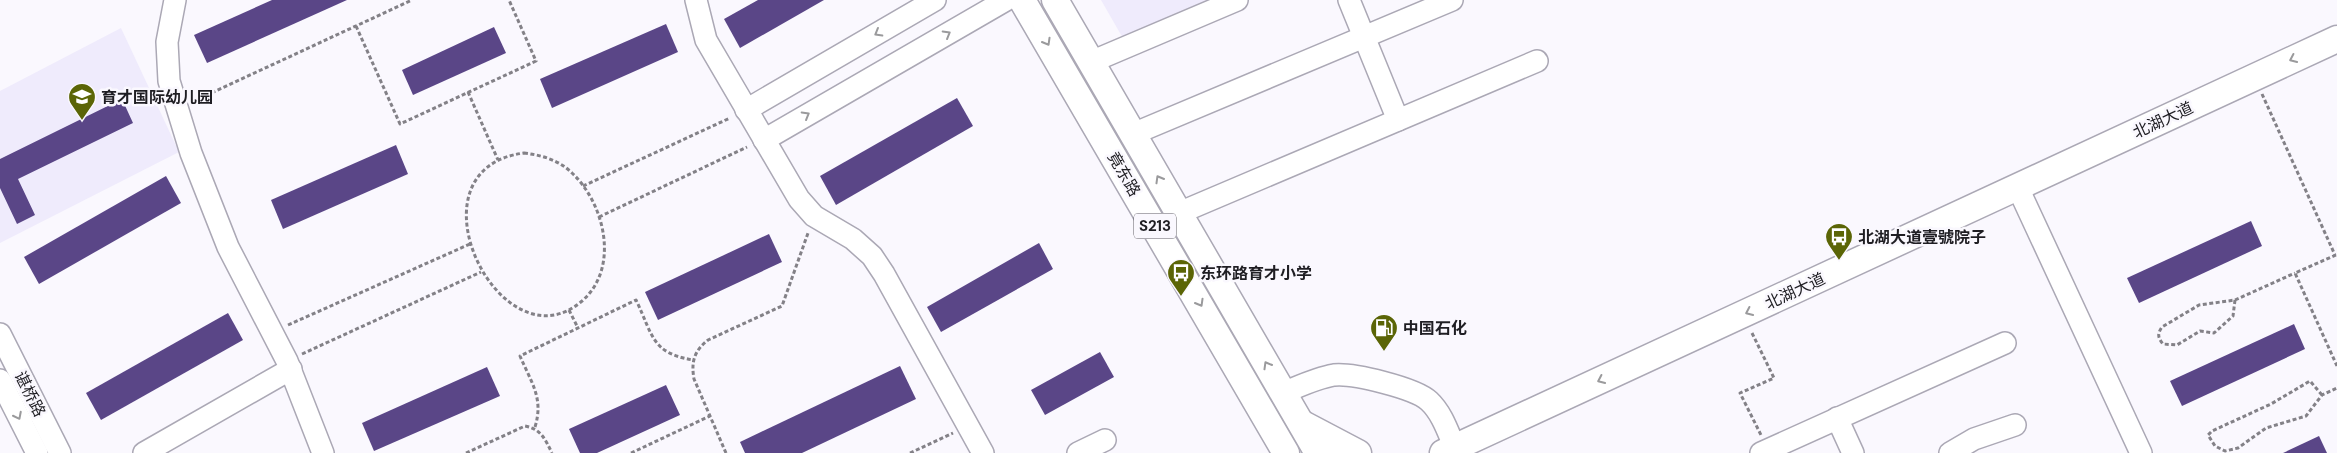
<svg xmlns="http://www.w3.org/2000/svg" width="2337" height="453" font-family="'DM Sans','Noto Sans SC',sans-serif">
  <rect width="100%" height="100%" fill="#faf8fe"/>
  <!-- built -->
  <g fill="#efebfc">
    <path d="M1101,0h118l-95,40z"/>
    <path d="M121,28l58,124 -179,91v-152z"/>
  </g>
  <!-- building -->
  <g fill="#5a4687">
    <path d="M272,0h75l-140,63 -13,-28z"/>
    <path d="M758,0h66l-84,48 -16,-29z"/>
    <path d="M666,24l12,28 -126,56 -12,-29z"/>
    <path d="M494,27l12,26 -93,42 -11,-25z"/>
    <path d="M957,98l16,28 -137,79 -16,-29z"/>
    <path d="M122,99l11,24 -115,56 17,36 -18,9 -17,-36v-29z"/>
    <path d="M396,145l12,29 -125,55 -12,-29z"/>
    <path d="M166,176l15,27 -142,81 -15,-27z"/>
    <path d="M2251,221l11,25 -123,57 -12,-25z"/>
    <path d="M769,234l13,28 -124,58 -13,-28z"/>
    <path d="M1039,243l14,26 -112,63 -14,-25z"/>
    <path d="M228,313l15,27 -142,80 -15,-27z"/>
    <path d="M2294,324l11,25 -123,57 -12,-25z"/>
    <path d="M1100,352l14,25 -69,38 -14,-25z"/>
    <path d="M900,366l16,33 -114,54h-57l-5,-11z"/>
    <path d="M487,367l13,29 -126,55 -12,-28z"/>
    <path d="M666,385l14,30 -83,38h-17l-11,-24z"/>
    <path d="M2319,436l8,17h-44z"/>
  </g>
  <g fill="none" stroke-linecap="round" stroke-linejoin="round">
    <defs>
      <g id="minor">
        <path d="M175,0l-8,42 2,39 22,72 37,94 59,114 36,92"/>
        <path d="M696,0l10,40 93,159 15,17 39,23 19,17 12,18 99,179"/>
        <path d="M1349,0l49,120"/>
        <path d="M1091,62l146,-62"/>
        <path d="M746,110l189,-110"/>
        <path d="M1133,134l319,-134"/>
        <path d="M764,140l242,-140"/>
        <path d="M2018,188l123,265"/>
        <path d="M1179,213l358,-152"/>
        <path d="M0,334l60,119"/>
        <path d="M0,380l37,73"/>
        <path d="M1283,393c17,-7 33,-15 51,-18 19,-2 81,13 95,26 13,12 19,31 26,47"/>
        <path d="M1837,418l16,35"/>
        <path d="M144,453l147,-84"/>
        <path d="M1078,453l27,-13"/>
        <path d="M1761,453l244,-110"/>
        <path d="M1950,453l24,-14 41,-14"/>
      </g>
      <g id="major">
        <path d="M1022,0l264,453"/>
        <path d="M1055,0l263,453"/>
        <path d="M1301,423l57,30"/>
        <path d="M1443,453l894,-414"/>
      </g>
    </defs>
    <!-- minor casing -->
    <use href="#minor" stroke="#aba8b5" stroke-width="24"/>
    <!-- major casing -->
    <use href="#major" stroke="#aba8b5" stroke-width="29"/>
    <!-- path -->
    <g stroke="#838187" stroke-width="3" stroke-dasharray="4 2.5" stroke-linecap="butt">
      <path d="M356,26l44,98 136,-63 -27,-61"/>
      <path d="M468,92l30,68"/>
      <path d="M2262,94l73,161"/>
      <path d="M194,101l218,-101"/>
      <path d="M524,153c17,2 35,7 48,20 33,31 48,95 10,128 -81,70 -181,-132 -58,-148z"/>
      <path d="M583,186l147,-68"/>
      <path d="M599,217l148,-70"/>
      <path d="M2336,255l-41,18 42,93"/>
      <path d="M2235,300l-2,16 -19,17 -14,-2 -23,14 -14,-1c-5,-6 -6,-10 -1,-17l37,-22 36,-5 60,-27"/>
      <path d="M569,310l9,18"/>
      <path d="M288,325l182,-81"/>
      <path d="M1752,333l22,45 -34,15 21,42"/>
      <path d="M302,354l179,-82"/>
      <path d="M2322,395l-12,-14 -39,23 -59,27 -4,4 7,11 10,5 13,-3 28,-20 40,-12 16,-21 15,-7"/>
      <path d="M535,427c9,-29 -4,-45 -15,-71l116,-56c17,35 15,53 57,60"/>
      <path d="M466,453l59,-27c16,3 20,13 27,27"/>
      <path d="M631,453l79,-37"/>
      <path d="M726,453l-32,-74c-3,-17 0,-28 14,-39l74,-34 26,-73"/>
      <path d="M910,453l43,-20"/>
    </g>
    <!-- minor -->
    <use href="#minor" stroke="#fff" stroke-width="21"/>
    <!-- major -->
    <use href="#major" stroke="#fff" stroke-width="26"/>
  </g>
  <!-- one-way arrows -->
  <defs><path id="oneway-chevron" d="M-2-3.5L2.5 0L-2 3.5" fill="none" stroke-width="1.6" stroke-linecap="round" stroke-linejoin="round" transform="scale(1.25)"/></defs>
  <g stroke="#9a9a9c">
    <use href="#oneway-chevron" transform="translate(878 33) rotate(150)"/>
    <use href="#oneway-chevron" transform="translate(947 34) rotate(-30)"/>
    <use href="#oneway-chevron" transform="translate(1047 42) rotate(60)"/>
    <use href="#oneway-chevron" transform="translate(2293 59) rotate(155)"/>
    <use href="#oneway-chevron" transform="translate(806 115) rotate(-30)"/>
    <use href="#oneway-chevron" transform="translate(1159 179) rotate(-120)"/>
    <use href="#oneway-chevron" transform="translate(1200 303) rotate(60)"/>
    <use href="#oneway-chevron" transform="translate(1749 312) rotate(155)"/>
    <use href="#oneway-chevron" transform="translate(1267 365) rotate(-120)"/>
    <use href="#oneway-chevron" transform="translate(1601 380) rotate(155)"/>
    <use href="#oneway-chevron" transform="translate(18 416) rotate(63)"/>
  </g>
  <!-- icons -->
  <defs>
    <symbol id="school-pin" viewBox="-11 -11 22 30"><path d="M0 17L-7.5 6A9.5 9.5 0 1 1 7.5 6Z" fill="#5b6506" stroke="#faf8fe"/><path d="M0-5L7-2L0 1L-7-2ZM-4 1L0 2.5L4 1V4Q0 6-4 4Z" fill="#fff"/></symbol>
    <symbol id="bus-pin" viewBox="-11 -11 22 30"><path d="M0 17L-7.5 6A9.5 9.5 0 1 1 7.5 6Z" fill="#5b6506" stroke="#faf8fe"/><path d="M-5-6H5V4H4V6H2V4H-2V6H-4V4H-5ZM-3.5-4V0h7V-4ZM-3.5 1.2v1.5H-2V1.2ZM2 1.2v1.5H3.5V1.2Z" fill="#fff"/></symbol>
    <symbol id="fuel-pin" viewBox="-11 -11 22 30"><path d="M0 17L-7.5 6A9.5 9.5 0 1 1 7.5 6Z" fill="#5b6506" stroke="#faf8fe"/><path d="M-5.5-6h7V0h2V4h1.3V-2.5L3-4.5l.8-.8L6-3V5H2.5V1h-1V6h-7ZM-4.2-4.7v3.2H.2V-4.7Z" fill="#fff"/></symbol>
  </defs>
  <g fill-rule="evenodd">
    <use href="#school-pin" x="66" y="81" width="32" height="43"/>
    <use href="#bus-pin" x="1823" y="221" width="32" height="43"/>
    <use href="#bus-pin" x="1165" y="257" width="32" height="43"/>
    <use href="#fuel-pin" x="1368" y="312" width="32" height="43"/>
  </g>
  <g text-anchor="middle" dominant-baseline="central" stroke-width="5" stroke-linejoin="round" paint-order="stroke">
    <!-- shield labels -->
    <rect fill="#faf8fe" stroke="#615f65" stroke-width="1" x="1134" y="213.5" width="42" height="25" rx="4"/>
    <g font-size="15" font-weight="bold" fill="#1f1e23">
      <text x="1155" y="226">S213</text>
    </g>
    <!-- poi labels -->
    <g font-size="16" font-weight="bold" fill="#1f1e23" stroke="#faf8fe" text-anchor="start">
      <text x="101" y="97">育才国际幼儿园</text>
      <text x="1858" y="237">北湖大道壹號院子</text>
      <text x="1200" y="273">东环路育才小学</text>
      <text x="1403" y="328">中国石化</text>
    </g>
    <!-- street labels -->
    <g font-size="16" fill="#1f1e23" stroke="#faf8fe">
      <text transform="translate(2163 120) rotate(-25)">北湖大道</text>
      <text transform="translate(1124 174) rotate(60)">竟东路</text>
      <text transform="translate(1795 291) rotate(-25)">北湖大道</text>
      <text transform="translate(30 394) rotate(63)">谌桥路</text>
    </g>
  </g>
</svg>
